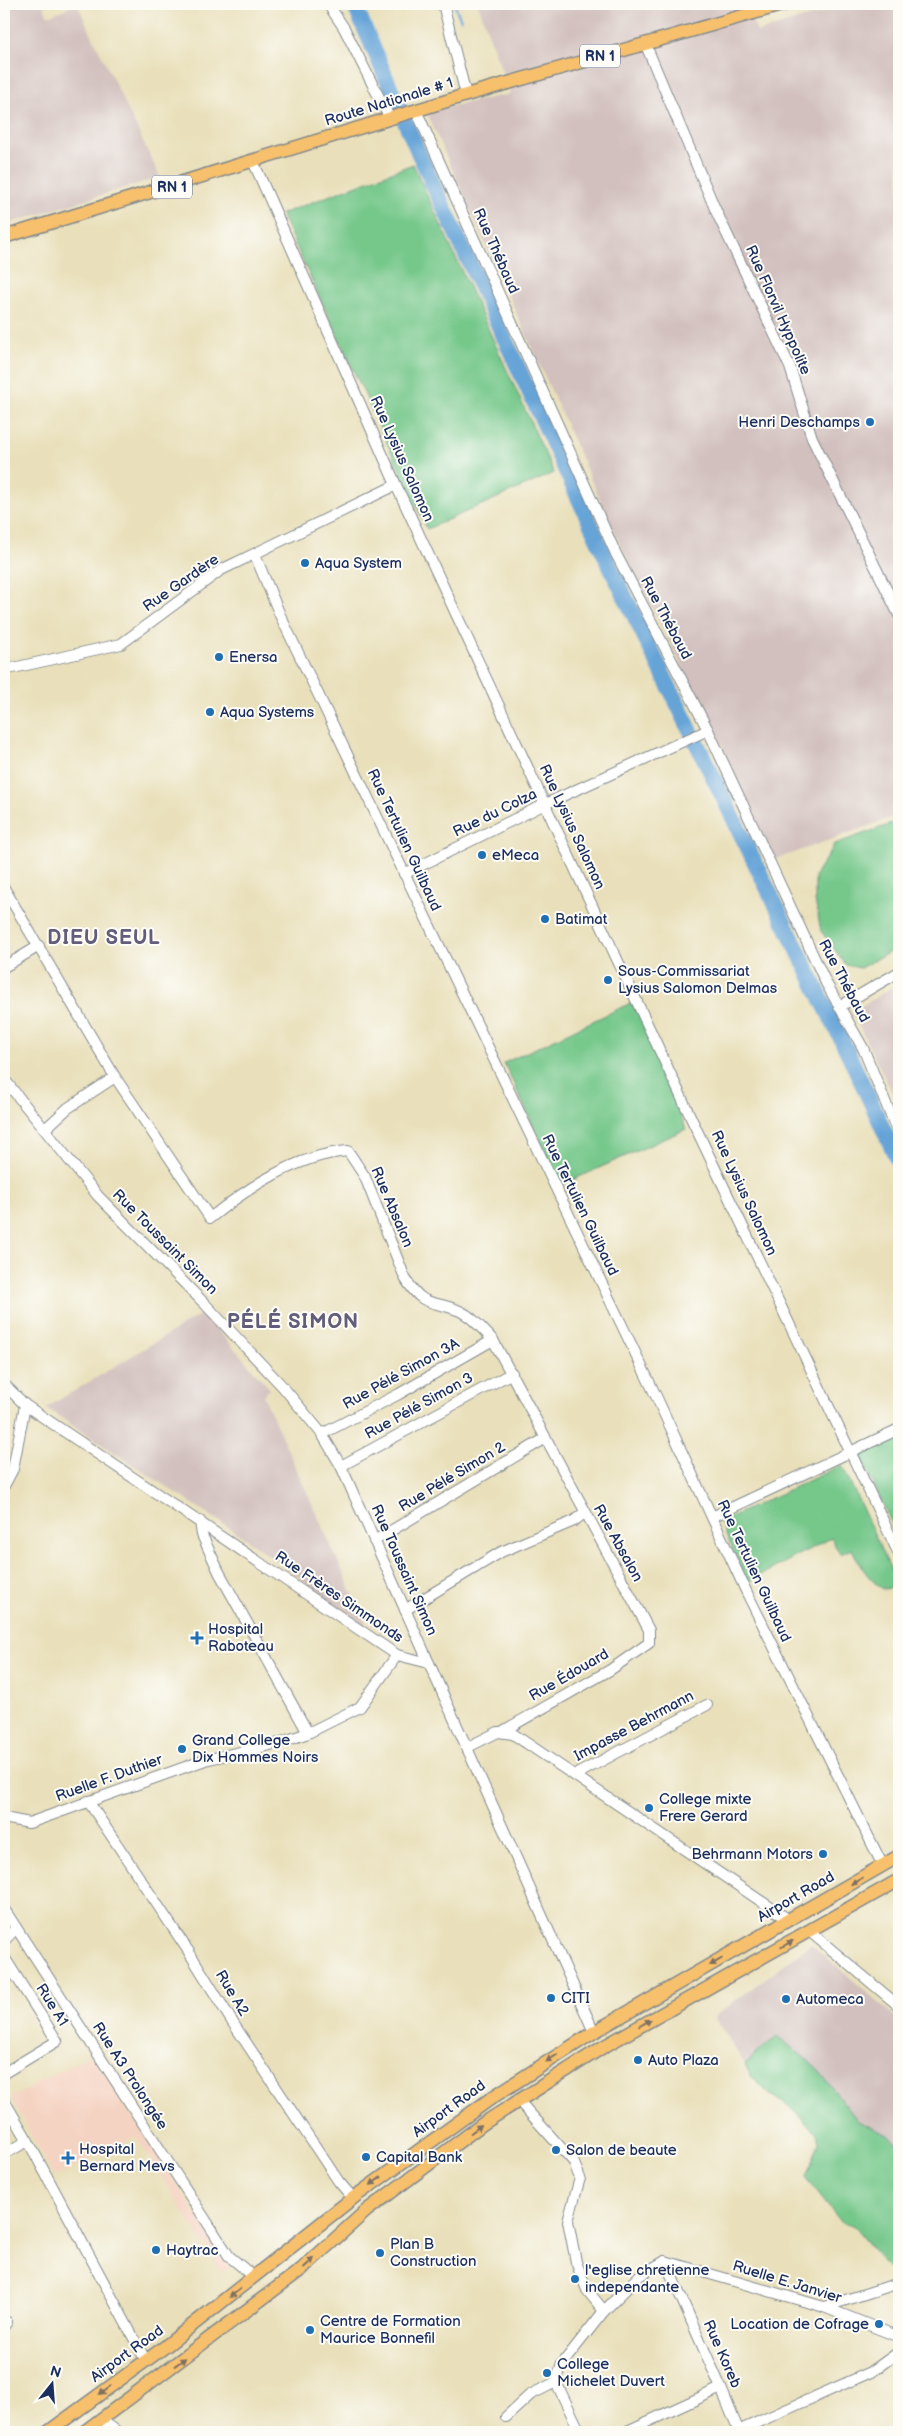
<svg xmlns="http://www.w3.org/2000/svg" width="903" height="2436" font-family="'Balsamiq Sans',sans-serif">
  <rect width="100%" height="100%" fill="#fdfcf7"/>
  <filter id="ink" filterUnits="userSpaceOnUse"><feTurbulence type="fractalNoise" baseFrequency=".02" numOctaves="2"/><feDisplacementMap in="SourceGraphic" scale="10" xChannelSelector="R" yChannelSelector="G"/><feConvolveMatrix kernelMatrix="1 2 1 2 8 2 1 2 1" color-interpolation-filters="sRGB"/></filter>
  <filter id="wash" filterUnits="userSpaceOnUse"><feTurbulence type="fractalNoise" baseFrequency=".0096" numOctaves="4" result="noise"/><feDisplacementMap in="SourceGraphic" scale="20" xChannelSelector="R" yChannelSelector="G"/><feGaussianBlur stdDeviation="1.12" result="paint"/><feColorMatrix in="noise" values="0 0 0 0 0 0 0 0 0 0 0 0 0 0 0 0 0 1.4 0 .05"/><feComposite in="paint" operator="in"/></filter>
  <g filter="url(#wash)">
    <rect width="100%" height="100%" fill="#e9e0bb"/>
    <!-- built -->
    <path fill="#f5d3c2" d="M92,2054l139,214 -9,5 -86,-137 -82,41 -43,-79z"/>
    <!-- industrial -->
    <g fill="#d1c0bd">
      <path d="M4,4h39l5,12 29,-12 83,173 -156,48z"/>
      <path d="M478,4h268l11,28 94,-28h48v811l-125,45 -56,-123 -100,-197 -192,-429 84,-17z"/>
      <path d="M899,983v123l-47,-94z"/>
      <path d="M203,1313l67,76 -7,6 105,233 -126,-92 -196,-128z"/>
      <path d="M811,1944l88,76v127l-9,-11 -32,-15 -42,-54 -39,-31 -32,28 -31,-47z"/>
    </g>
    <!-- green -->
    <g fill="#74c78a" stroke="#487b74">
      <path d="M413,164l141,309 -127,56 -146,-315z"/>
      <path d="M899,821v126l-39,21 -14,-3 -25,-34 -6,-30v-25l20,-32z"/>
      <path d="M633,1002l53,127 -125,56 -57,-122z"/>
      <path d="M899,1435v104l-40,-86z"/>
      <path d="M842,1465l57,122 -16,2c-15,-10 -23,-23 -31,-40l-12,5 -9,-16 -83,44 -28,-60z"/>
      <path d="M777,2036l39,31 42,54 32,15 9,11v132l-2,1 -42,-53 -13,-4 -36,-46 13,-34 -2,-10 -32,-30 -16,-9 -19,-19 -5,-11z"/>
    </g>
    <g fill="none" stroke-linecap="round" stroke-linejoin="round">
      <!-- stream -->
      <g stroke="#66a4d8" stroke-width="2.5">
        <path d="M454,4l7,16"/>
        <path d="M24,1438l3,-14"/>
      </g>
      <!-- river -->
      <path stroke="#66a4d8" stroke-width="16" d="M354,4l66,152 189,408 239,489 51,110"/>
    </g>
  </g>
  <g filter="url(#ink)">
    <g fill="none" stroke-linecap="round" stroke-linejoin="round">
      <defs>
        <g id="minor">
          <path d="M328,4l16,24 46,91"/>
          <path d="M443,4l23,91"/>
          <path d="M645,43l71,168 74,156 22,71 87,177"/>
          <path d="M416,110l200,444 92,176 118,253 37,65 36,87"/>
          <path d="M253,161l143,324 296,635 207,434"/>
          <path d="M255,555l25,60 376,781 90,195 137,275"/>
          <path d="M4,670l117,-26 100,-74 175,-85"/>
          <path d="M404,874l141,-70 163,-74"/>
          <path d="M4,888l111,189 95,141c39,-31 87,-63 138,-67l17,26 40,101c19,31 26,21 55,33 13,6 23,19 33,29l156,290v13l-39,27 -107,61"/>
          <path d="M4,967l35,-21"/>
          <path d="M839,1007l60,-35"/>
          <path d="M4,1079l94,117 107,108 78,83 39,47 19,32 88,197"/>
          <path d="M45,1129l23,-21 47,-31"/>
          <path d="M4,1384l21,21 372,250 32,8 165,369"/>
          <path d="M322,1434l77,-40 94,-54"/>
          <path d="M341,1466l171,-93"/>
          <path d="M4,1486l9,-17 12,-64"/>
          <path d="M712,1517l187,-88"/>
          <path d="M200,1521l2,14 17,37 89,161"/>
          <path d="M374,1541l172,-103"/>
          <path d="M405,1610l96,-58 73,-31 10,-8"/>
          <path d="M466,1748l32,-16 15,2 276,186"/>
          <path d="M575,1775l132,-70"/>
          <path d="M88,1801l101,151 44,71 106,159 14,16"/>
          <path d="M4,1818l25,5 176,-63 74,-17 29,-10 52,-26 37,-52"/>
          <path d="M4,1909l225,347 25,21"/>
          <path d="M809,1931l90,75"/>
          <path d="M4,1941l12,-13"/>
          <path d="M4,1957l53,84 -53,32"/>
          <path d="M4,2100l24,41 118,220"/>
          <path d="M518,2100l55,61 7,17 -12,43 8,41 11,28 17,21"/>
          <path d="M4,2154l24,-13"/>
          <path d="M665,2261l159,46 75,30"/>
          <path d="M665,2261l56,127 18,44"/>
          <path d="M824,2307l75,-24"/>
          <path d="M4,2326l3,-4"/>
          <path d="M506,2417l24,-22 26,-13"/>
          <path d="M100,2419l18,13"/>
          <path d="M738,2431l133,-59 28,-20"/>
          <path d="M580,2432l-24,-50 6,-18 42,-53 35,-35 26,-15"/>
          <path d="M625,2432l96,-44"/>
        </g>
        <g id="major">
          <path d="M4,237l462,-142 319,-91"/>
          <path d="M48,2432l118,-86 187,-148 140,-101 101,-65 305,-176"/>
          <path d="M84,2432l218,-163 64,-58 118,-88 119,-76 296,-167"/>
        </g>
      </defs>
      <!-- minor casing -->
      <use href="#minor" stroke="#82888c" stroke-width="12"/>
      <!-- major casing -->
      <use href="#major" stroke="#82888c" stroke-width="15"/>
      <!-- minor -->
      <use href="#minor" stroke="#fff" stroke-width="10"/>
      <!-- major -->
      <use href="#major" stroke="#f7c06c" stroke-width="12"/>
    </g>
    <!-- one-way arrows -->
    <defs><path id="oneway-solid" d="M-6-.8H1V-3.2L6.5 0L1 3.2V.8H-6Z" transform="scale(1.25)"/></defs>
    <g fill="#7e7064">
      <use href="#oneway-solid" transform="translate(857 1881) rotate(150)"/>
      <use href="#oneway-solid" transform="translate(787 1944) rotate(-30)"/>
      <use href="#oneway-solid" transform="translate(716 1962) rotate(150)"/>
      <use href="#oneway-solid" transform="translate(645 2023) rotate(-30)"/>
      <use href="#oneway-solid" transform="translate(552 2058) rotate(147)"/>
      <use href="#oneway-solid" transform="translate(476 2129) rotate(-37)"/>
      <use href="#oneway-solid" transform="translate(376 2181) rotate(144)"/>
      <use href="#oneway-solid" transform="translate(309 2263) rotate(-42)"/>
      <use href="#oneway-solid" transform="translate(235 2293) rotate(142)"/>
      <use href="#oneway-solid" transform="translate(180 2362) rotate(-36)"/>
      <use href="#oneway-solid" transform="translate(105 2390) rotate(143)"/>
    </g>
  </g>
  <!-- markers -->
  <g fill="#1f6fb2" stroke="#fdfcf7" stroke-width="2">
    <circle cx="870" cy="422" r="5"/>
    <circle cx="305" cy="563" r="5"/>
    <circle cx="219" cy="657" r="5"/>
    <circle cx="210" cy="712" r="5"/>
    <circle cx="482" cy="855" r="5"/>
    <circle cx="545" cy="919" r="5"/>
    <circle cx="608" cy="980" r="5"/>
    <path d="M194.5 1630.5h5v5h5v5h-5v5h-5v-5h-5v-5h5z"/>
    <circle cx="182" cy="1749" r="5"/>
    <circle cx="649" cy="1808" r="5"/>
    <circle cx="823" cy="1854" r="5"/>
    <circle cx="551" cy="1998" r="5"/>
    <circle cx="786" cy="1999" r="5"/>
    <circle cx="638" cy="2060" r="5"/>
    <circle cx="556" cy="2150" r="5"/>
    <circle cx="366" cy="2157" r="5"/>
    <path d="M65.5 2150.5h5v5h5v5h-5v5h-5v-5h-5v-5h5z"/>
    <circle cx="156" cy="2250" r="5"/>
    <circle cx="380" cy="2253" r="5"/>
    <circle cx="575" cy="2279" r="5"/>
    <circle cx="879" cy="2324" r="5"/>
    <circle cx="310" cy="2330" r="5"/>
    <circle cx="547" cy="2373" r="5"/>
  </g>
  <g text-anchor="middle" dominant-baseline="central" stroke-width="4" stroke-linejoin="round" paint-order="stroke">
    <!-- shield labels -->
    <g fill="#fdfcf7" stroke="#5f6c8c" stroke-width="1">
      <rect x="580" y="44.5" width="40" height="23" rx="4"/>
      <rect x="152" y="175.5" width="40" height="23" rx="4"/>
    </g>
    <g font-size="14" font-weight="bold" fill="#1b2f5e">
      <text x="600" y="56">RN 1</text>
      <text x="172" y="187">RN 1</text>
    </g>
    <!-- street labels -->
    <g font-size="15" fill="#1b2f5e" stroke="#fdfcf7">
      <text transform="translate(389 102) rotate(-17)">Route Nationale # 1</text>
      <text transform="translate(496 251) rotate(66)">Rue Thébaud</text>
      <text transform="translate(778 310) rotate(66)">Rue Florvil Hyppolite</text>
      <text transform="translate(402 459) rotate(66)">Rue Lysius Salomon</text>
      <text transform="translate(181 583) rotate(-35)">Rue Gardère</text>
      <text transform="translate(666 618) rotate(62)">Rue Thébaud</text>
      <text transform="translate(495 813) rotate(-26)">Rue du Colza</text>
      <text transform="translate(572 827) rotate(65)">Rue Lysius Salomon</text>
      <text transform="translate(404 840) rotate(65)">Rue Tertulien Guilbaud</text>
      <text transform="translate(844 981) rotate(62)">Rue Thébaud</text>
      <text transform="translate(744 1193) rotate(65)">Rue Lysius Salomon</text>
      <text transform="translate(580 1205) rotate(64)">Rue Tertulien Guilbaud</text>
      <text transform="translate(392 1207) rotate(67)">Rue Absalon</text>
      <text transform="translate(165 1242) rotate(45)">Rue Toussaint Simon</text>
      <text transform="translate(401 1374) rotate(-29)">Rue Pélé Simon 3A</text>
      <text transform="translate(419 1406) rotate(-29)">Rue Pélé Simon 3</text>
      <text transform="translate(452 1477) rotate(-31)">Rue Pélé Simon 2</text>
      <text transform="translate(618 1543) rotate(61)">Rue Absalon</text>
      <text transform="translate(404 1570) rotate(66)">Rue Toussaint Simon</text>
      <text transform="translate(754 1571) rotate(65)">Rue Tertulien Guilbaud</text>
      <text transform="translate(339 1597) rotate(34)">Rue Frères Simmonds</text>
      <text transform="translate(569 1675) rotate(-30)">Rue Édouard</text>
      <text transform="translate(634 1726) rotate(-28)">Impasse Behrmann</text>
      <text transform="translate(109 1778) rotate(-20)">Ruelle F. Duthier</text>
      <text transform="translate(796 1897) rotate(-30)">Airport Road</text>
      <text transform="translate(232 1993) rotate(59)">Rue A2</text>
      <text transform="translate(52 2005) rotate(58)">Rue A1</text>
      <text transform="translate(130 2076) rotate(57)">Rue A3 Prolongée</text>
      <text transform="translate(449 2109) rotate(-36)">Airport Road</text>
      <text transform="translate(787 2282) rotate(17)">Ruelle E. Janvier</text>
      <text transform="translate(127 2354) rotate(-36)">Airport Road</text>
      <text transform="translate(722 2354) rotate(66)">Rue Koreb</text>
    </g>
    <!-- poi labels -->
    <g font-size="15" fill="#1b2f5e" stroke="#fdfcf7" text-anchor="start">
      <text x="860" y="422" text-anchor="end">Henri Deschamps</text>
      <text x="315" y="563">Aqua System</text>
      <text x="229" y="657">Enersa</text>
      <text x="220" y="712">Aqua Systems</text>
      <text x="492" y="855">eMeca</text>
      <text x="555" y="919">Batimat</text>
      <text x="618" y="971">Sous-Commissariat<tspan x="618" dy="17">Lysius Salomon Delmas</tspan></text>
      <text x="208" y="1629">Hospital<tspan x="208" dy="17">Raboteau</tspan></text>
      <text x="192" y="1740">Grand College<tspan x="192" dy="17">Dix Hommes Noirs</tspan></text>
      <text x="659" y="1799">College mixte<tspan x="659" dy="17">Frere Gerard</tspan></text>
      <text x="813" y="1854" text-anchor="end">Behrmann Motors</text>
      <text x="561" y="1998">CITI</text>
      <text x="796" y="1999">Automeca</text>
      <text x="648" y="2060">Auto Plaza</text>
      <text x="79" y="2149">Hospital<tspan x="79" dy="17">Bernard Mevs</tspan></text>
      <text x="566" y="2150">Salon de beaute</text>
      <text x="376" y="2157">Capital Bank</text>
      <text x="390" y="2244">Plan B<tspan x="390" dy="17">Construction</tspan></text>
      <text x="166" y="2250">Haytrac</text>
      <text x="585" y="2270">l'eglise chretienne<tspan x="585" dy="17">independante</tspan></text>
      <text x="320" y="2321">Centre de Formation<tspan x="320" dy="17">Maurice Bonnefil</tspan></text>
      <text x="869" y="2324" text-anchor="end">Location de Cofrage</text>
      <text x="557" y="2364">College<tspan x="557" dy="17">Michelet Duvert</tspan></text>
    </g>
    <!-- district labels -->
    <g font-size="20" font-weight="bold" letter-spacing="1" fill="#625d7a" stroke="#fdfcf7">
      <text x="104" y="938">DIEU SEUL</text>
      <text x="293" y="1322">PÉLÉ SIMON</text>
    </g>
  </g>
  <!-- margin -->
  <rect width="903" height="2436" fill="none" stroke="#fdfcf7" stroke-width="20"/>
  <!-- north arrow -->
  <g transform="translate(52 2384) rotate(17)" stroke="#fdfcf7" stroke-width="4" paint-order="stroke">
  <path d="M0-4L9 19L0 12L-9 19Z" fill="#1b2f5e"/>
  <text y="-8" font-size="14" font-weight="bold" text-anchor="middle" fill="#1b2f5e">N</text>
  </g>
</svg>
